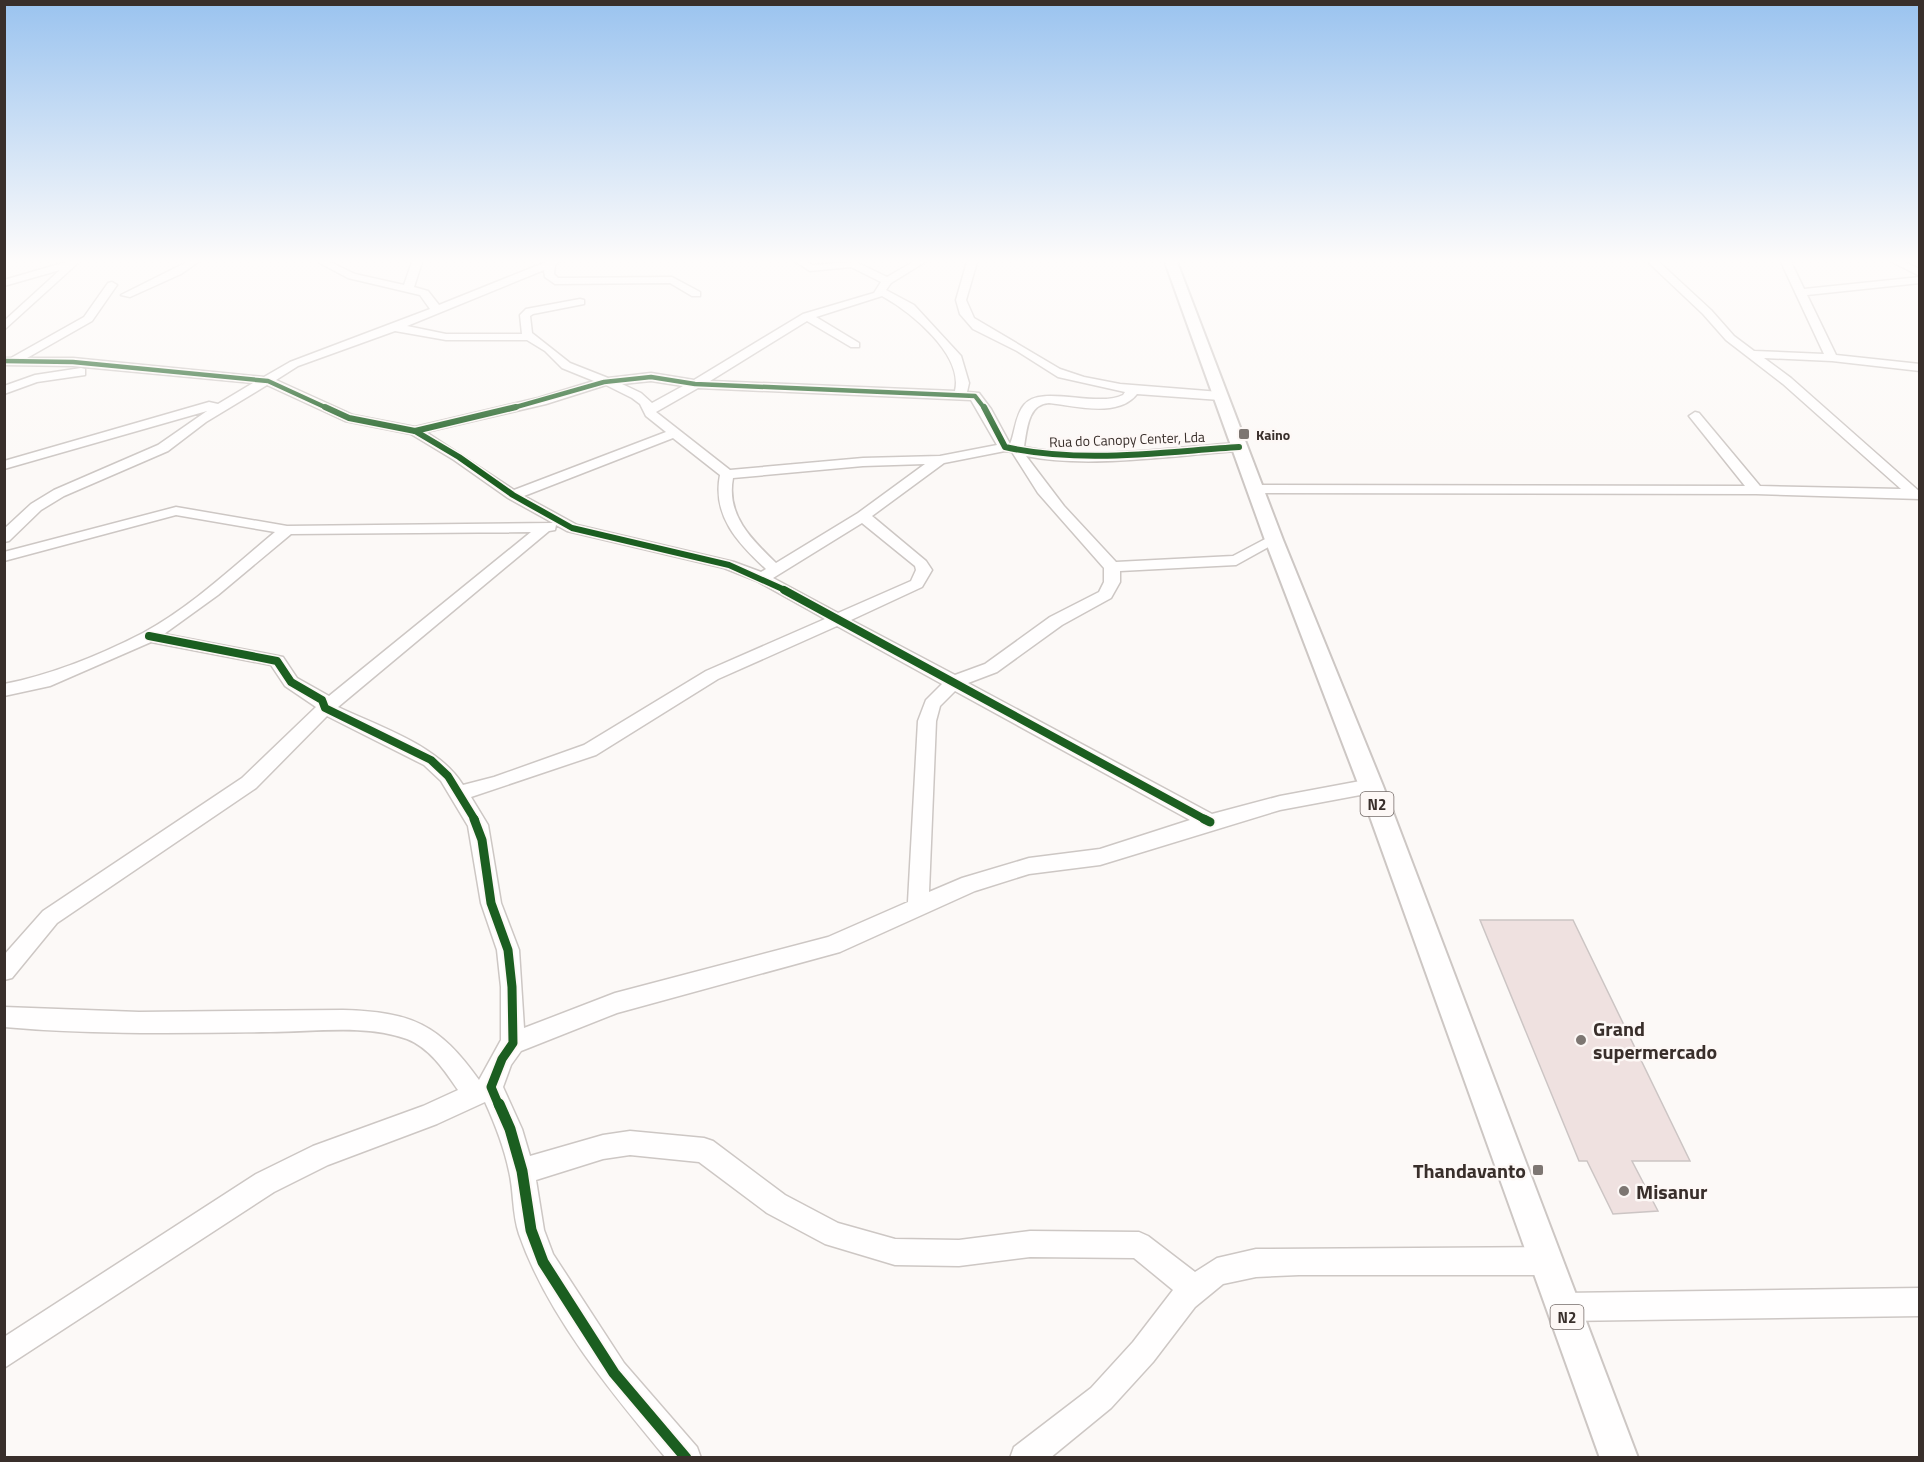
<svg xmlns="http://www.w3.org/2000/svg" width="1924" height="1462" font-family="'Titillium Web',sans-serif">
  <rect width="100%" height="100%" fill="#fcf9f7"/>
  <!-- building -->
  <path fill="#efe1e0" stroke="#ccc5c4" stroke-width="1.5" d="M1480,920h93l117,241h-58l26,50 -45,3 -26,-53h-8z"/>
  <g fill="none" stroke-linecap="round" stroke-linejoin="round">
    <defs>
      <g id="minor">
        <path d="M66,262h13l-75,68v-9l56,-51 -56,16v-6z"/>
        <path d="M187,262h11l-17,12 -51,23 -9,-2z"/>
        <path d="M318,262h12l25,12 49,11 8,-23h10l-8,25 14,4 11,14 107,-43h13l-4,3 -1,9 4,4 114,-1 28,15v4h-8l-22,-13 -115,1 -10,-7 -1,-7 -137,56 39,8h76l-2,-19 6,-6 54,-10 4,1v4l-51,10 -3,2 2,17 38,30 38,15 43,-5 43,7 109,-66 71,-21 7,-11 -30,-15 -41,4 -14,-9h11l5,3 44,-3 31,15 26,-15h12l-34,21 -5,7 28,15 47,51 8,27 -2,9 12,1 12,16 19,35c5,-11 5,-28 14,-39 16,-21 72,3 99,-10l2,-3 -67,-15 -41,-26 -44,-22 -13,-15 -4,-14 11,-38h10l-11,38 8,18 86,51 24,8 36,7 100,8 6,4 -6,4 -83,-6c-19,24 -61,12 -88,9 -21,1 -22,26 -25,44 66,14 147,0 215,-4l7,4 -7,4c-64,4 -151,18 -213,5l38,50 52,56 117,-6 36,-19 5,-1 7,4 -45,25 -116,6v11l-9,16 -49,27 -65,47 -29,11 244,131 68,-18 91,-17 7,2 2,5 -2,5 -7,2 -91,17 -180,55 -71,9 -54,17 -135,61 -223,61 -96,38 -10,14 -8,22 19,42 8,27 73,-21 27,-4 74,7 9,3 72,54 53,28 57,16 64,1 71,-9 109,1 9,4 47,36 22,-14 39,-9 291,-2 10,4 4,10 -4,10 -10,4h-248l-43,2 -33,7 -28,23 -42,55 -42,46 -61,50h-40l4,-11 77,-59 42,-46 40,-52 -39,-32 -104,-1 -71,9 -64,-1 -70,-21 -58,-31 -68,-51 -69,-7 -27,4 -67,21 8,50 9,24 71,109 73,84 4,11h-35c-55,-66 -119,-143 -147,-224 -7,-20 -5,-43 -10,-63 -5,-24 -14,-47 -24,-69l-48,22 -109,41 -54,27 -270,176v-31l252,-163 57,-28 110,-40 35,-16c-13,-19 -28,-42 -51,-51 -43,-15 -92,-7 -137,-7 -89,1 -177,3 -266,-5v-20l135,5 204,-2c69,2 96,14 136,70l22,-40v-53l-4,-37 -16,-47 -13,-77 -27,-45 -17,-16 -97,-49 -71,72 -199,135 -45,55 -8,2v-25l39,-44 199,-133 74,-71 -31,-21 -14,-21 -120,-23 -101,44 -46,10v-12c47,-9 96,-29 139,-51 48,-26 90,-66 132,-101l-99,-17 -172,46v-9l172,-45 111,19 266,-3 -45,-25 -54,-38 -43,-26 -66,-13 -78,-36 -61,37 -38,29 -104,45 -23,14 -32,31 -5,1v-13l27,-25 23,-14 104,-45 49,-34 -203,58v-8l205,-59 9,2 35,-21 -180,-17 -69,-1v-7h7l73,-41 24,-34 4,-1 5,3 -25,36 -65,37h46l191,19 26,-15 140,-53 -10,-14 -72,-17zM882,296c29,16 82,59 73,95l-245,-10 97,-60 44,26h8v-4l-43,-26zM395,331l51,9h81l18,11 17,17 32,13 -56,17 -123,29 -62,-12 -77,-35 22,-14zM651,381l32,5 -31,17 -11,-10 -19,-9zM606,385l26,13 8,6 6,12 20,16 -152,58 -88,-58 120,-28zM698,388l273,12 26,45 -57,11 -77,2 -133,12 -74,-58zM673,438l47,37c-8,41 18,68 46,94l-5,3 -27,-10 -157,-37 -53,-29zM1005,451l7,1 26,41 66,75v14l-5,10 -49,25 -65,47 -30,11 -104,-55 71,-33 10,-17 -6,-9 -54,-45 72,-53zM925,464l-67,49 -82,50c-25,-24 -50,-48 -43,-85l130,-12zM862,523l53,43 1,4 -5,11 -73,32 -65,-35zM556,525l11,6 157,37 33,13 68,38 -119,52 -122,74 -90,32 -31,8c-25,-40 -83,-58 -125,-78l211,-176 6,-1zM531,532l-202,164 -32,-18 -14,-21 -119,-23 54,-39 73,-61zM837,626l105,58 -16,16 -8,21 -10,181 -80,35 -213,56 -91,35 -5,-78 -18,-47 -13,-78 -17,-28 125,-42 122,-76zM955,691l235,129 -90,29 -71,9 -67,20 -33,14 7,-171 4,-15z"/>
        <path d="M1648,262h11l52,48 23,26 20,15 70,3 -43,-92h10l13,27 116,-12v6l-113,12 29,60 84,9v7l-88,-10 -68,-3 27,20 129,114v7l-164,-5 -501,-1 -7,-4 7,-4 490,1 -56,-70 6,-4 4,1 61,73 141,3 -118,-105 -57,-44 -23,-26z"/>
        <path d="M1892,262h12l16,7v7z"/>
        <path d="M81,368l4,1v6l-48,7 -33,12v-8l31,-11z"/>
        <path d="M1920,1288v28l-357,5 -10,-4 -4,-10 4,-10 10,-4z"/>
      </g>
      <path id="major" d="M1165,262h12l106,278 100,246 255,672h-38l-241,-672 -94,-246z"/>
    </defs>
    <!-- minor casing -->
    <use href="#minor" stroke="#cdc7c4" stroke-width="3"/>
    <!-- major casing -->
    <use href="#major" stroke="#cdc7c4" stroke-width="4"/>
    <!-- minor -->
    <use href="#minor" fill="#fffefe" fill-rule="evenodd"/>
    <!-- major -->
    <use href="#major" fill="#fffefe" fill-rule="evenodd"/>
    <defs>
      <g id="cycleway-far4">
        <path d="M4,361l69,1 195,19 61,28"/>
        <path d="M509,409l95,-27 47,-5 44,7 280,12 10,13"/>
      </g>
      <g id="cycleway-far3">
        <path d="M325,407l24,11 66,13 44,26 54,38 59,33 157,37 58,26"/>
        <path d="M984,407l21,40c77,17 156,5 234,0"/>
        <path d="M415,431l101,-24"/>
      </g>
      <g id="cycleway-far2">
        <path d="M784,590l422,230"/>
        <path d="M149,636l128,25 14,21 31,18 3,8 106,52 17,16 27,44"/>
      </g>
      <g id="cycleway-far1">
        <path d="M474,819l8,21 9,63 17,47 4,37 1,56 -11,16 -11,28 8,19"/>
        <path d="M1204,819l6,3"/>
      </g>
      <path id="cycleway" d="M499,1104l11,25 12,42 9,59 12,32 71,111 72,85"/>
    </defs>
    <!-- cycleway-far4 casing -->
    <use href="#cycleway-far4" stroke="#fdf8f6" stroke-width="7"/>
    <!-- cycleway-far3 casing -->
    <use href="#cycleway-far3" stroke="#fdf8f6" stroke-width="9"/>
    <!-- cycleway-far2 casing -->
    <use href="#cycleway-far2" stroke="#fdf8f6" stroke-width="11"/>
    <!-- cycleway-far1 casing -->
    <use href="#cycleway-far1" stroke="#fdf8f6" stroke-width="13"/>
    <!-- cycleway casing -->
    <use href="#cycleway" stroke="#fdf8f6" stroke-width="15"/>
    <!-- cycleway-far4 -->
    <use href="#cycleway-far4" stroke="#1b5e20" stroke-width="4.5"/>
    <!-- cycleway-far3 -->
    <use href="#cycleway-far3" stroke="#1b5e20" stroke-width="6"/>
    <!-- cycleway-far2 -->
    <use href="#cycleway-far2" stroke="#1b5e20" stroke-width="8"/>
    <!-- cycleway-far1 -->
    <use href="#cycleway-far1" stroke="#1b5e20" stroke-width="9"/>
    <!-- cycleway -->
    <use href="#cycleway" stroke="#1b5e20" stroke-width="11"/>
  </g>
  <!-- sky -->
  <linearGradient id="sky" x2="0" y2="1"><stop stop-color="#9ac3ef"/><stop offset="0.56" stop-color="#fefcfb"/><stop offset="1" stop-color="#fefcfb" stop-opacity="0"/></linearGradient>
  <rect width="1924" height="466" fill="url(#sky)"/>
  <!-- markers -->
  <g fill="#7d7672" stroke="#fdf8f6" stroke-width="2">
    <rect x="1238" y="428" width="12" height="12" rx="3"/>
    <circle cx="1581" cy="1040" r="6"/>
    <rect x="1532" y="1164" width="12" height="12" rx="3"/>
    <circle cx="1624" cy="1191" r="6"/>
  </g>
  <g text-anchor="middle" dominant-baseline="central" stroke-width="5" stroke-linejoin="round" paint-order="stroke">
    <!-- far-poi labels -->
    <g font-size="14" font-weight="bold" fill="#392f2b" stroke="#fdf8f6" text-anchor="start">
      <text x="1256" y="434">Kaino</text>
    </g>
    <!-- far-street labels -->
    <g font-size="14" fill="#392f2b" stroke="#fdf8f6">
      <text transform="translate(1127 439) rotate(-2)">Rua do Canopy Center, Lda</text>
    </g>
    <!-- shield labels -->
    <g fill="#fdf8f6" stroke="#746b68" stroke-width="1.5">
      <rect x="1360.5" y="792" width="33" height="24" rx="4.5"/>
      <rect x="1550.5" y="1305" width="33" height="24" rx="4.5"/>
    </g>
    <g font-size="15" font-weight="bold" fill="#392f2b">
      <text x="1377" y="804">N2</text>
      <text x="1567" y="1317">N2</text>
    </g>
    <!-- near-poi labels -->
    <g font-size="20" font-weight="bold" fill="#392f2b" stroke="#fdf8f6" text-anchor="start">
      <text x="1593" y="1028">Grand<tspan x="1593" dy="23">supermercado</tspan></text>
      <text x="1526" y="1170" text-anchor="end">Thandavanto</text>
      <text x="1636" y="1191">Misanur</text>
    </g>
  </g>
  <!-- border -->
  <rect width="1924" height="1462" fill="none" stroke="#392f2b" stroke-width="12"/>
</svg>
